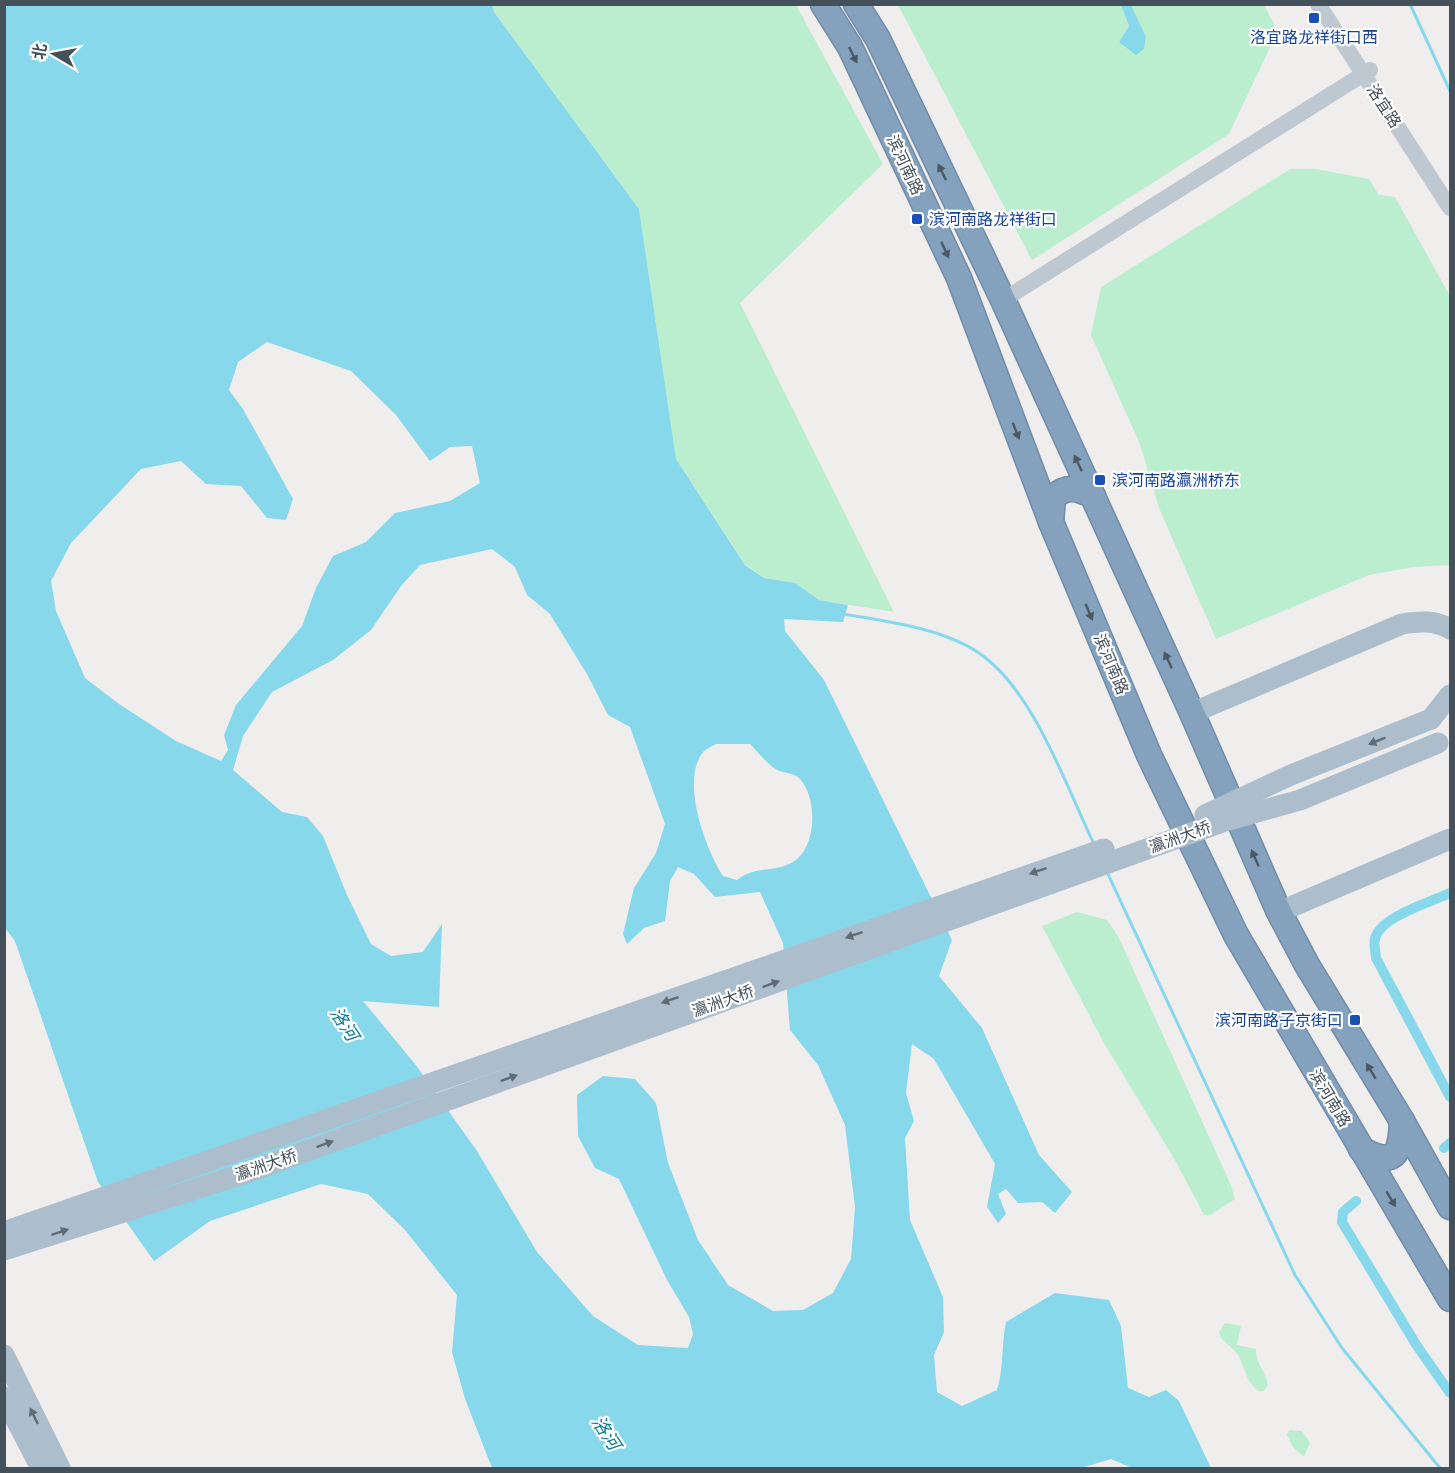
<svg xmlns="http://www.w3.org/2000/svg" width="1455" height="1473" font-family="Figtree,'Noto Sans SC',sans-serif">
  <rect width="100%" height="100%" fill="#f0eded"/>
  <!-- green -->
  <g fill="#bbeece">
    <path d="M492,5h304l87,159 -143,139 154,309 -75,-12 -24,-17 -31,-5 -19,-14 -69,-105 -37,-250 -145,-197z"/>
    <path d="M898,5h223l8,21 -10,16 25,7 2,-12 -15,-32h133l10,19 1,13 -46,97 -197,126z"/>
    <path d="M1290,169h26l53,10 10,16 16,2 55,99v269l-36,2 -45,8 -153,64 -57,-131 -19,-64 -49,-109 10,-48z"/>
    <path d="M1077,912l30,8 11,16 112,247 5,16 -25,16h-6l-28,-53 -72,-119 -62,-117z"/>
    <path d="M1225,1323l16,3 -4,19 19,4c-1,14 10,22 12,36l-4,6h-6c-12,-9 -13,-24 -20,-36 -5,-9 -17,-12 -19,-23z"/>
    <path d="M1289,1430l13,1 8,12 -6,14 -11,-10 -6,-12z"/>
  </g>
  <!-- water -->
  <g fill="#87d8eb" fill-rule="evenodd">
    <path d="M4,5h488l2,7 145,197 37,250 69,106 19,13 31,5 24,17 29,5 -5,17 -59,-3 1,12 39,49 128,260 -13,36 43,52 57,127 33,37 -17,21 -13,-11 -24,1 -12,-14 -8,5 8,20 -8,9 -11,-16 8,-43 -61,-105 -22,-15 -6,49 8,28 -9,17 5,82 33,77 1,35 -10,23 3,37 25,14 35,-16c7,-22 4,-44 9,-68l49,-29 54,7 12,26 7,62 21,9 17,-7 13,11 32,67h-79l-21,-9 -30,9h-589l-27,-69 -13,-47 5,-57 -52,-65 -37,-36 -47,-10 -111,37 -56,40 -56,-79 -83,-241 -10,-13zM267,342l84,29 45,44 34,46 20,-14 22,-1 8,37 -30,18 -55,12 -29,29 -33,14 -17,32 -14,38 -66,79 -12,30 4,15 -7,11 -45,-20 -57,-37 -34,-26 -29,-67 -5,-30 20,-38 70,-74 40,-8 25,23 35,2 26,32 19,2 7,-21 -50,-90 -14,-19 9,-28zM492,549l23,18 12,28 23,19 38,62 20,39 22,12 35,97 -9,29 -22,35 -11,46 4,10 17,-16 21,-7 5,-40 8,-14 16,7 21,23 45,-5 23,51 7,87 28,35 27,60 10,82 -4,52 -18,34 -30,17 -30,1 -45,-26 -30,-45 -30,-77 -12,-60 -21,-24 -32,-3 -26,19 1,41 17,32 24,11 48,101 22,37 4,17 -5,14 -50,-3 -45,-29 -56,-64 -60,-101 -62,-87 -52,-63 76,6 3,-83 -19,28 -32,4 -20,-12 -24,-49 -24,-59 -16,-19 -25,-5 -49,-42 10,-34 29,-44 61,-32 38,-30 30,-44 19,-21zM716,744h34c8,8 17,20 27,26 7,3 16,3 22,8 20,20 18,75 -10,86 -19,9 -33,1 -52,16l-14,-4c-17,-26 -44,-97 -19,-125 3,-3 9,-5 12,-7z"/>
    <path d="M1121,5h10l15,32 -2,12 -8,6 -17,-13 10,-16z"/>
  </g>
  <g fill="none" stroke-linecap="round" stroke-linejoin="round">
    <!-- stream -->
    <g stroke="#87d8eb" stroke-width="3">
      <path d="M1410,4l40,87"/>
      <path d="M843,614c43,7 105,15 140,42 51,37 84,132 111,188"/>
      <path d="M1107,872l188,403 47,73 98,120"/>
    </g>
    <!-- canal -->
    <g stroke="#87d8eb" stroke-width="10">
      <path d="M1450,893c-19,9 -71,24 -75,46 -2,5 1,14 1,19l74,139"/>
      <path d="M1444,1148l6,-5"/>
      <path d="M1356,1201l-13,11 -1,10 75,124 33,47"/>
    </g>
    <defs>
      <g id="highway">
        <path d="M823,4l27,43 109,231 92,244 98,233 87,180 214,364"/>
        <path d="M856,4l22,35 125,261 189,413 87,199 28,53 95,156 48,86"/>
        <path d="M1051,522l2,-24c13,-13 24,-10 40,-2"/>
        <path d="M1361,1149c33,19 40,6 41,-28"/>
      </g>
    </defs>
    <!-- highway casing -->
    <use href="#highway" stroke="#708ca8" stroke-width="27"/>
    <!-- minor -->
    <g stroke="#bdc8d0" stroke-width="16">
      <path d="M1318,4l132,204"/>
      <path d="M1003,300l367,-230"/>
    </g>
    <!-- major -->
    <g stroke="#acbdcc" stroke-width="21">
      <path d="M1192,713l210,-89c17,-3 33,-4 48,5"/>
      <path d="M1431,719l19,-24"/>
      <path d="M1279,912l171,-73"/>
      <path d="M4,1355l56,113"/>
      <path d="M4,1397l37,71"/>
    </g>
    <!-- highway -->
    <use href="#highway" stroke="#84a1bd" stroke-width="24"/>
    <!-- major-bridge -->
    <g stroke="#acbdcc" stroke-width="21">
      <path d="M1205,815l86,-40 140,-56"/>
      <path d="M4,1232l1100,-383"/>
      <path d="M4,1250l236,-75 982,-353 78,-22 138,-57"/>
    </g>
  </g>
  <!-- one-way arrows -->
  <defs><path id="oneway-solid" d="M-6-.8H1V-3.2L6.5 0L1 3.2V.8H-6Z" transform="scale(1.5)"/></defs>
  <g fill="#4b5964">
    <use href="#oneway-solid" transform="translate(853 55) rotate(64)"/>
    <use href="#oneway-solid" transform="translate(942 172) rotate(-116)"/>
    <use href="#oneway-solid" transform="translate(945 250) rotate(65)"/>
    <use href="#oneway-solid" transform="translate(1016 431) rotate(69)"/>
    <use href="#oneway-solid" transform="translate(1078 463) rotate(-115)"/>
    <use href="#oneway-solid" transform="translate(1089 612) rotate(67)"/>
    <use href="#oneway-solid" transform="translate(1168 660) rotate(-115)"/>
    <use href="#oneway-solid" transform="translate(1255 858) rotate(-114)"/>
    <use href="#oneway-solid" transform="translate(1371 1071) rotate(-121)"/>
    <use href="#oneway-solid" transform="translate(1391 1199) rotate(59)"/>
  </g>
  <g fill="#5f6c76">
    <use href="#oneway-solid" transform="translate(1377 741) rotate(158)"/>
    <use href="#oneway-solid" transform="translate(1038 871) rotate(161)"/>
    <use href="#oneway-solid" transform="translate(854 935) rotate(161)"/>
    <use href="#oneway-solid" transform="translate(771 984) rotate(-20)"/>
    <use href="#oneway-solid" transform="translate(670 1000) rotate(161)"/>
    <use href="#oneway-solid" transform="translate(509 1078) rotate(-20)"/>
    <use href="#oneway-solid" transform="translate(325 1144) rotate(-20)"/>
    <use href="#oneway-solid" transform="translate(60 1232) rotate(-18)"/>
    <use href="#oneway-solid" transform="translate(34 1416) rotate(-116)"/>
  </g>
  <!-- markers -->
  <g fill="#1a4fb4" stroke="#fff" stroke-width="2">
    <rect x="1308" y="12" width="12" height="12" rx="3"/>
    <rect x="911" y="213" width="12" height="12" rx="3"/>
    <rect x="1094" y="474" width="12" height="12" rx="3"/>
    <rect x="1349" y="1014" width="12" height="12" rx="3"/>
  </g>
  <g text-anchor="middle" dominant-baseline="central" stroke-width="4.5" stroke-linejoin="round" paint-order="stroke">
    <!-- transit labels -->
    <g font-size="16" fill="#164399" stroke="#fff" text-anchor="start">
      <text x="1314" y="37" text-anchor="middle">洛宜路龙祥街口西</text>
      <text x="929" y="219">滨河南路龙祥街口</text>
      <text x="1112" y="480">滨河南路瀛洲桥东</text>
      <text x="1343" y="1020" text-anchor="end">滨河南路子京街口</text>
    </g>
    <!-- street labels -->
    <g font-size="16" fill="#45515a" stroke="#fff">
      <text transform="translate(1384 106) rotate(57)">洛宜路</text>
      <text transform="translate(905 165) rotate(65)">滨河南路</text>
      <text transform="translate(1111 664) rotate(67)">滨河南路</text>
      <text transform="translate(1180 837) rotate(-20)">瀛洲大桥</text>
      <text transform="translate(723 1001) rotate(-20)">瀛洲大桥</text>
      <text transform="translate(1330 1098) rotate(59)">滨河南路</text>
      <text transform="translate(266 1165) rotate(-19)">瀛洲大桥</text>
    </g>
    <!-- water labels -->
    <g font-size="18" font-style="italic" fill="#0c7d98" stroke="#fff">
      <text transform="translate(344 1024) rotate(57)">洛河</text>
      <text transform="translate(606 1433) rotate(57)">洛河</text>
    </g>
  </g>
  <!-- border -->
  <rect width="1455" height="1473" fill="none" stroke="#45515a" stroke-width="12"/>
  <!-- north arrow -->
  <g transform="translate(54 54) rotate(280)" stroke="#ffffff" stroke-width="4.5" paint-order="stroke">
  <path d="M0-4.5L10 22L0 15L-10 22Z" fill="#45515a"/>
  <text y="-9" font-size="16" font-weight="bold" text-anchor="middle" fill="#45515a">北</text>
  </g>
</svg>
